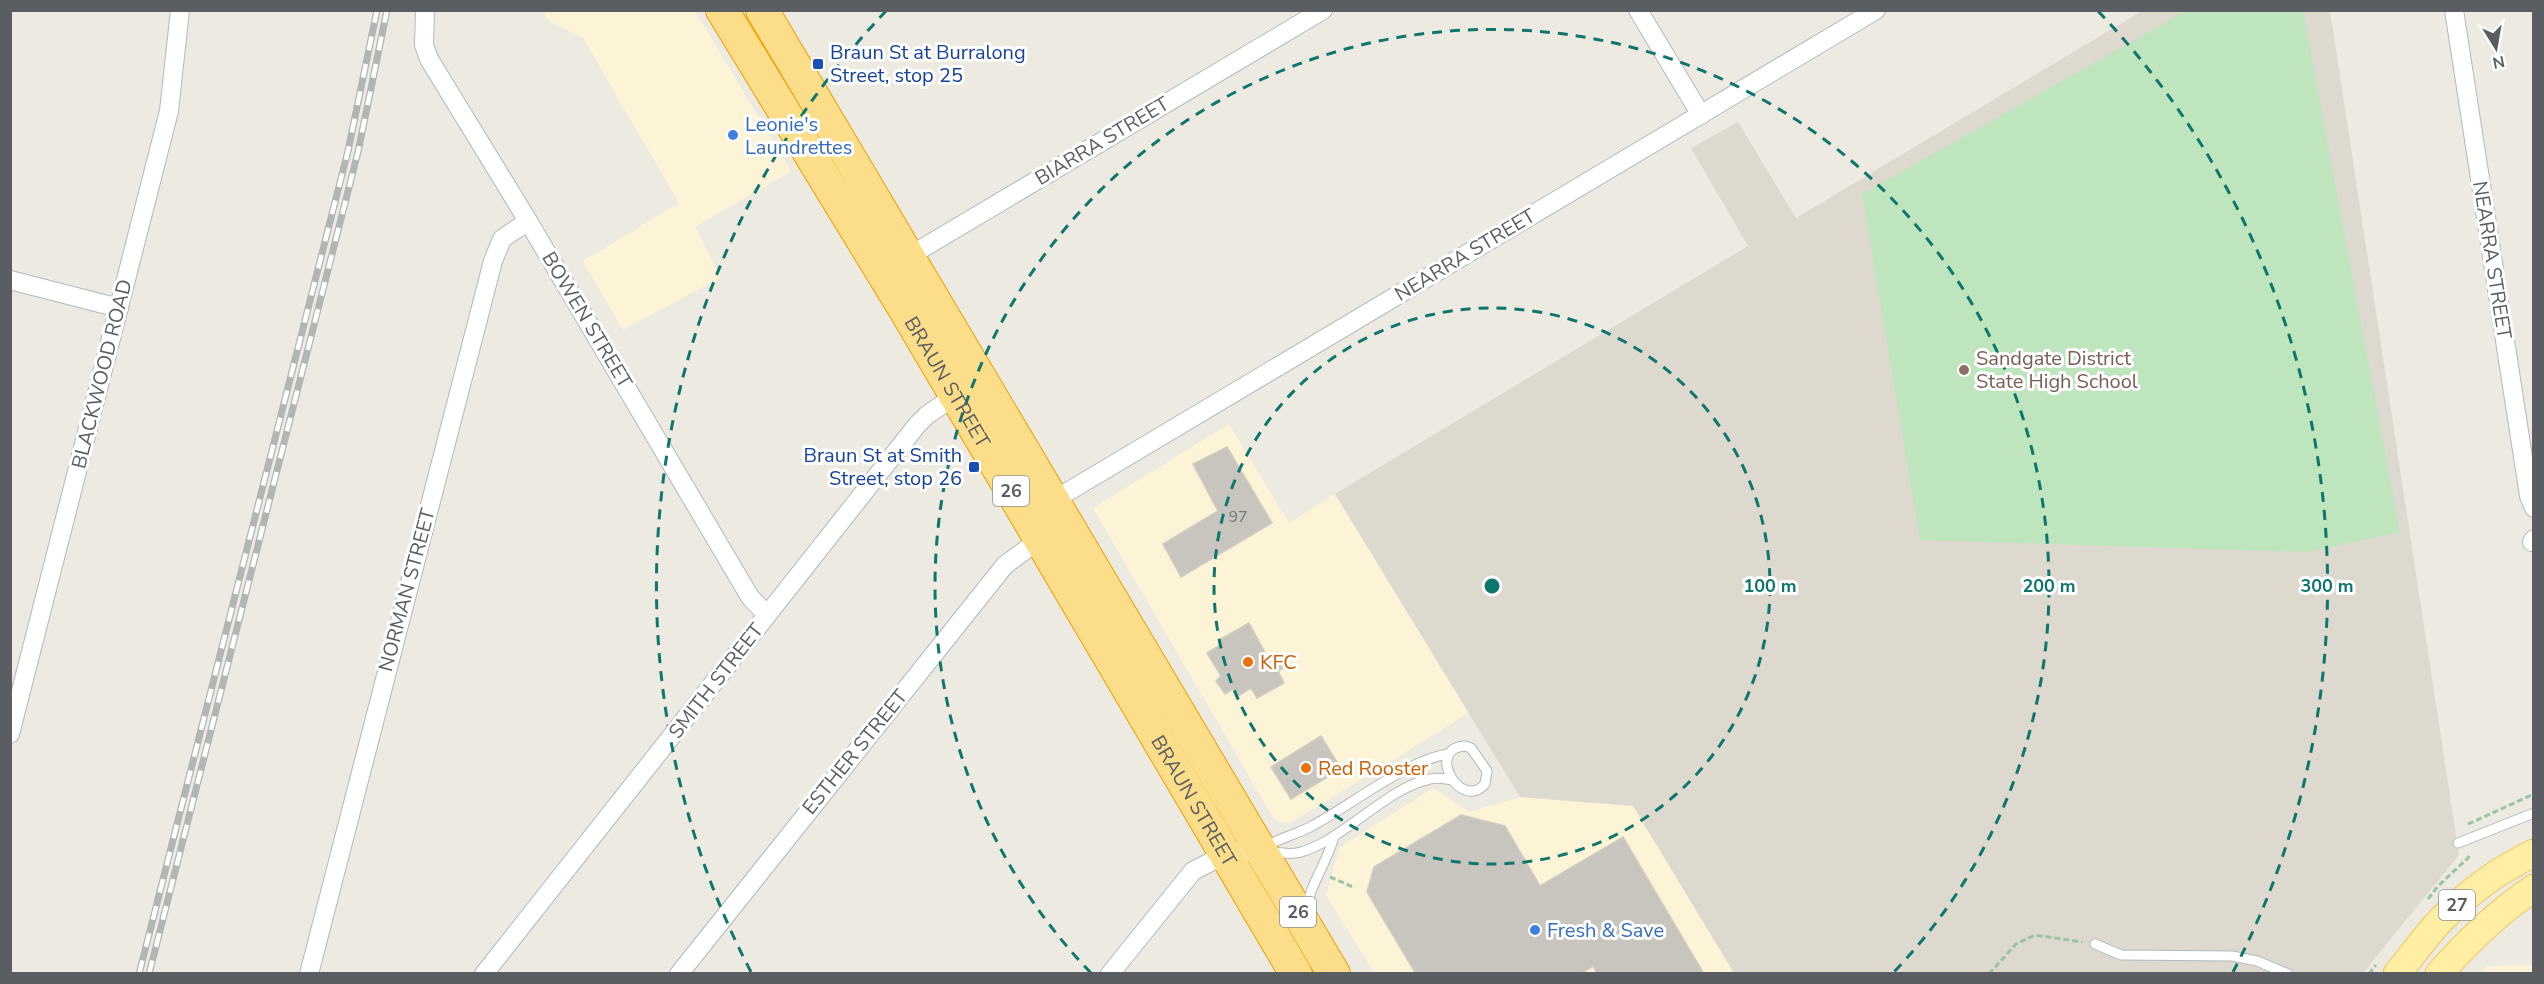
<svg xmlns="http://www.w3.org/2000/svg" width="2544" height="984" font-family="'Nunito Sans',sans-serif">
  <rect width="100%" height="100%" fill="#edeae1"/>
  <!-- commercial -->
  <g fill="#fdf3d6">
    <path d="M543,11h152l96,160 -96,56 26,50 -98,53 -40,-69 96,-58 -96,-165 -33,-16z"/>
    <path d="M1229,424l60,99 46,-29 134,219 -179,110 -15,-2 -182,-313z"/>
    <path d="M1433,788l36,24 51,-15 113,9 101,167h-360l-48,-78 14,-48z"/>
    <path d="M2533,965v8h-52l5,-7z"/>
  </g>
  <!-- education -->
  <path fill="#ddd9cf" d="M2142,11h188l129,844 -96,118h-629l-101,-167 -113,-9 -185,-303 413,-248 -57,-98 47,-26 58,96z"/>
  <!-- green -->
  <path fill="#bee5bd" d="M2188,10l115,1 97,521 -92,20 -388,-12 -58,-346z"/>
  <!-- building -->
  <g fill="#c8c5bf" stroke="#d1cbc0" stroke-width="1.5">
    <path d="M1227,447l45,76 -91,54 -18,-33 55,-33 -25,-47z"/>
    <path d="M1249,623l19,35 10,-6 8,14 -8,5 6,12 -27,15 -6,-10 -13,8 -5,-7 -8,5 -9,-13 5,-5 -14,-23 15,-9 -1,-5z"/>
    <path d="M1321,736l20,33 -50,30 -20,-32z"/>
    <path d="M1461,815l44,11 35,60 83,-49 81,137h-107l-4,-8 -13,8h-164l-49,-82 7,-25z"/>
  </g>
  <g fill="none" stroke-linecap="round" stroke-linejoin="round">
    <defs>
      <g id="lane">
        <path d="M1465,746l6,2 16,23 -2,13c-25,28 -60,-36 -20,-38z"/>
        <path d="M2458,843l76,-30"/>
        <path d="M1265,847c16,-10 31,-12 47,-21 38,-20 95,-66 136,-72"/>
        <path d="M1269,851c10,2 22,4 32,1 43,-12 85,-64 129,-73 7,-2 16,0 23,1"/>
        <path d="M1306,912c3,-27 22,-50 28,-76"/>
        <path d="M2095,944l26,11 111,1 25,5 31,13"/>
      </g>
      <g id="street">
        <path d="M425,10l-1,35 5,14 99,162 222,376 17,18"/>
        <path d="M1638,10l63,105"/>
        <path d="M2454,10l75,486 5,12"/>
        <path d="M901,261l422,-251"/>
        <path d="M10,280l109,28"/>
        <path d="M1054,500l822,-490"/>
        <path d="M2532,542l2,-3"/>
        <path d="M10,734l159,-623 11,-101"/>
        <path d="M309,974l184,-713 9,-22 26,-18"/>
        <path d="M484,974l433,-549 10,-10 28,-19"/>
        <path d="M679,974l326,-409 34,-25"/>
        <path d="M1110,974l83,-103 33,-17 35,-4"/>
      </g>
      <g id="primary">
        <path d="M2397,974c15,-18 28,-38 45,-55 26,-26 58,-50 92,-66"/>
        <path d="M2439,974c28,-32 59,-62 95,-86"/>
      </g>
      <g id="highway">
        <path id="s1" d="M722,10l183,300 391,664"/>
        <path d="M762,10l572,964"/>
      </g>
    </defs>
    <!-- lane casing -->
    <use href="#lane" stroke="#b4b7bc" stroke-width="11"/>
    <!-- street casing -->
    <use href="#street" stroke="#b4b7bc" stroke-width="20"/>
    <!-- primary casing -->
    <use href="#primary" stroke="#f0c257" stroke-width="29"/>
    <!-- highway casing -->
    <use href="#highway" stroke="#ed9e01" stroke-width="34"/>
    <!-- path -->
    <g stroke="#97c5a3" stroke-width="3" stroke-dasharray="6 3" stroke-linecap="butt">
      <path d="M2468,824l66,-30"/>
      <path d="M1330,877l23,10"/>
      <path d="M2428,899l10,-13 30,-28 2,-4"/>
      <path d="M1989,974l27,-30 19,-9 47,7"/>
      <path d="M2369,974l7,-9"/>
    </g>
    <!-- lane -->
    <use href="#lane" stroke="#fff" stroke-width="9"/>
    <!-- street -->
    <use href="#street" stroke="#fff" stroke-width="18"/>
    <!-- primary -->
    <use href="#primary" stroke="#ffeea4" stroke-width="27"/>
    <!-- highway -->
    <use href="#highway" stroke="#fcdd89" stroke-width="32"/>
    <defs>
      <g id="rail">
        <path d="M139,974l209,-823 29,-141"/>
        <path d="M149,974l209,-822 29,-142"/>
      </g>
    </defs>
    <!-- rail casing -->
    <use href="#rail" stroke="#b3b4b4" stroke-width="7"/>
    <!-- rail -->
    <use href="#rail" stroke="#fff" stroke-width="4.5" stroke-dasharray="14" stroke-linecap="butt"/>
  </g>
  <!-- distance rings -->
  <g fill="none" stroke="#0f766e" stroke-width="3" stroke-dasharray="10 8">
    <circle cx="1492" cy="586" r="278"/>
    <path d="M1091 973A557 557 0 1 1 1893 973"/>
    <path d="M751 972A835 835 0 0 1 886 11M2098 11A835 835 0 0 1 2233 972"/>
  </g>
  <!-- markers -->
  <g fill="#1a4fb4" stroke="#fff" stroke-width="2">
    <rect x="812" y="58" width="12" height="12" rx="3"/>
    <rect x="968" y="461" width="12" height="12" rx="3"/>
  </g>
  <g fill="#3f7fe0" stroke="#fff" stroke-width="2">
    <circle cx="733" cy="135" r="6"/>
    <circle cx="1535" cy="930" r="6"/>
  </g>
  <circle fill="#8d6e63" stroke="#fff" stroke-width="2" cx="1964" cy="370" r="6"/>
  <g fill="#e8710a" stroke="#fff" stroke-width="2">
    <circle cx="1248" cy="662" r="6"/>
    <circle cx="1306" cy="768" r="6"/>
  </g>
  <g text-anchor="middle" dominant-baseline="central" stroke-width="6" stroke-linejoin="round" paint-order="stroke">
    <!-- number labels -->
    <g font-size="16" fill="#767879">
      <text x="1238" y="517">97</text>
    </g>
    <!-- shield labels -->
    <g fill="#fff" stroke="#8c8e91" stroke-width="1.5">
      <rect x="993" y="476" width="36" height="30" rx="4.5"/>
      <rect x="2439" y="890" width="36" height="30" rx="4.5"/>
      <rect x="1280" y="897" width="36" height="30" rx="4.5"/>
    </g>
    <g font-size="18" font-weight="bold" fill="#5a5e62">
      <text x="1011" y="491">26</text>
      <text x="2457" y="905">27</text>
      <text x="1298" y="912">26</text>
    </g>
    <!-- transit labels -->
    <g font-size="20" fill="#164399" stroke="#fff" text-anchor="start">
      <text x="830" y="52">Braun St at Burralong<tspan x="830" dy="23">Street, stop 25</tspan></text>
      <text x="962" y="455" text-anchor="end">Braun St at Smith<tspan x="962" dy="23">Street, stop 26</tspan></text>
    </g>
    <!-- shop labels -->
    <g font-size="20" fill="#366cbe" stroke="#fff" text-anchor="start">
      <text x="745" y="124">Leonie's<tspan x="745" dy="23">Laundrettes</tspan></text>
      <text x="1547" y="930">Fresh &amp; Save</text>
    </g>
    <!-- street labels -->
    <g font-size="20" fill="#5a5e62" stroke="#fff">
      <text transform="translate(1102 141) rotate(-31)">BIARRA STREET</text>
      <text transform="translate(1465 255) rotate(-31)">NEARRA STREET</text>
      <text transform="translate(2492 260) rotate(81)">NEARRA STREET</text>
      <text transform="translate(587 320) rotate(59)">BOWEN STREET</text>
      <text transform="translate(102 374) rotate(-76)">BLACKWOOD ROAD</text>
      <text stroke="none"><textPath href="#s1" startOffset="435">BRAUN STREET</textPath></text>
      <text transform="translate(407 590) rotate(-75)">NORMAN STREET</text>
      <text transform="translate(716 681) rotate(-52)">SMITH STREET</text>
      <text transform="translate(855 752) rotate(-51)">ESTHER STREET</text>
      <text stroke="none"><textPath href="#s1" startOffset="921">BRAUN STREET</textPath></text>
    </g>
    <!-- education labels -->
    <g font-size="20" fill="#785e54" stroke="#fff" text-anchor="start">
      <text x="1976" y="358">Sandgate District<tspan x="1976" dy="23">State High School</tspan></text>
    </g>
    <!-- food labels -->
    <g font-size="20" fill="#c56008" stroke="#fff" text-anchor="start">
      <text x="1260" y="662">KFC</text>
      <text x="1318" y="768">Red Rooster</text>
    </g>
  </g>
  <circle cx="1492" cy="586" r="9" fill="#0f766e" stroke="#fff" stroke-width="3"/>
  <g font-size="18" text-anchor="middle" font-weight="bold" fill="#0f766e" stroke="#fff" stroke-width="6" stroke-linejoin="round" paint-order="stroke">
    <text x="1770" y="592">100 m</text>
    <text x="2049" y="592">200 m</text>
    <text x="2327" y="592">300 m</text>
  </g>
  <!-- border -->
  <rect width="2544" height="984" fill="none" stroke="#5a5e62" stroke-width="24"/>
  <!-- north arrow -->
  <g transform="translate(2496 48) rotate(169)" stroke="#ffffff" stroke-width="4.5" paint-order="stroke">
  <path d="M0-4.5L10 22L0 15L-10 22Z" fill="#5a5e62"/>
  <text y="-9" font-size="16" font-weight="bold" text-anchor="middle" fill="#5a5e62">N</text>
  </g>
</svg>
